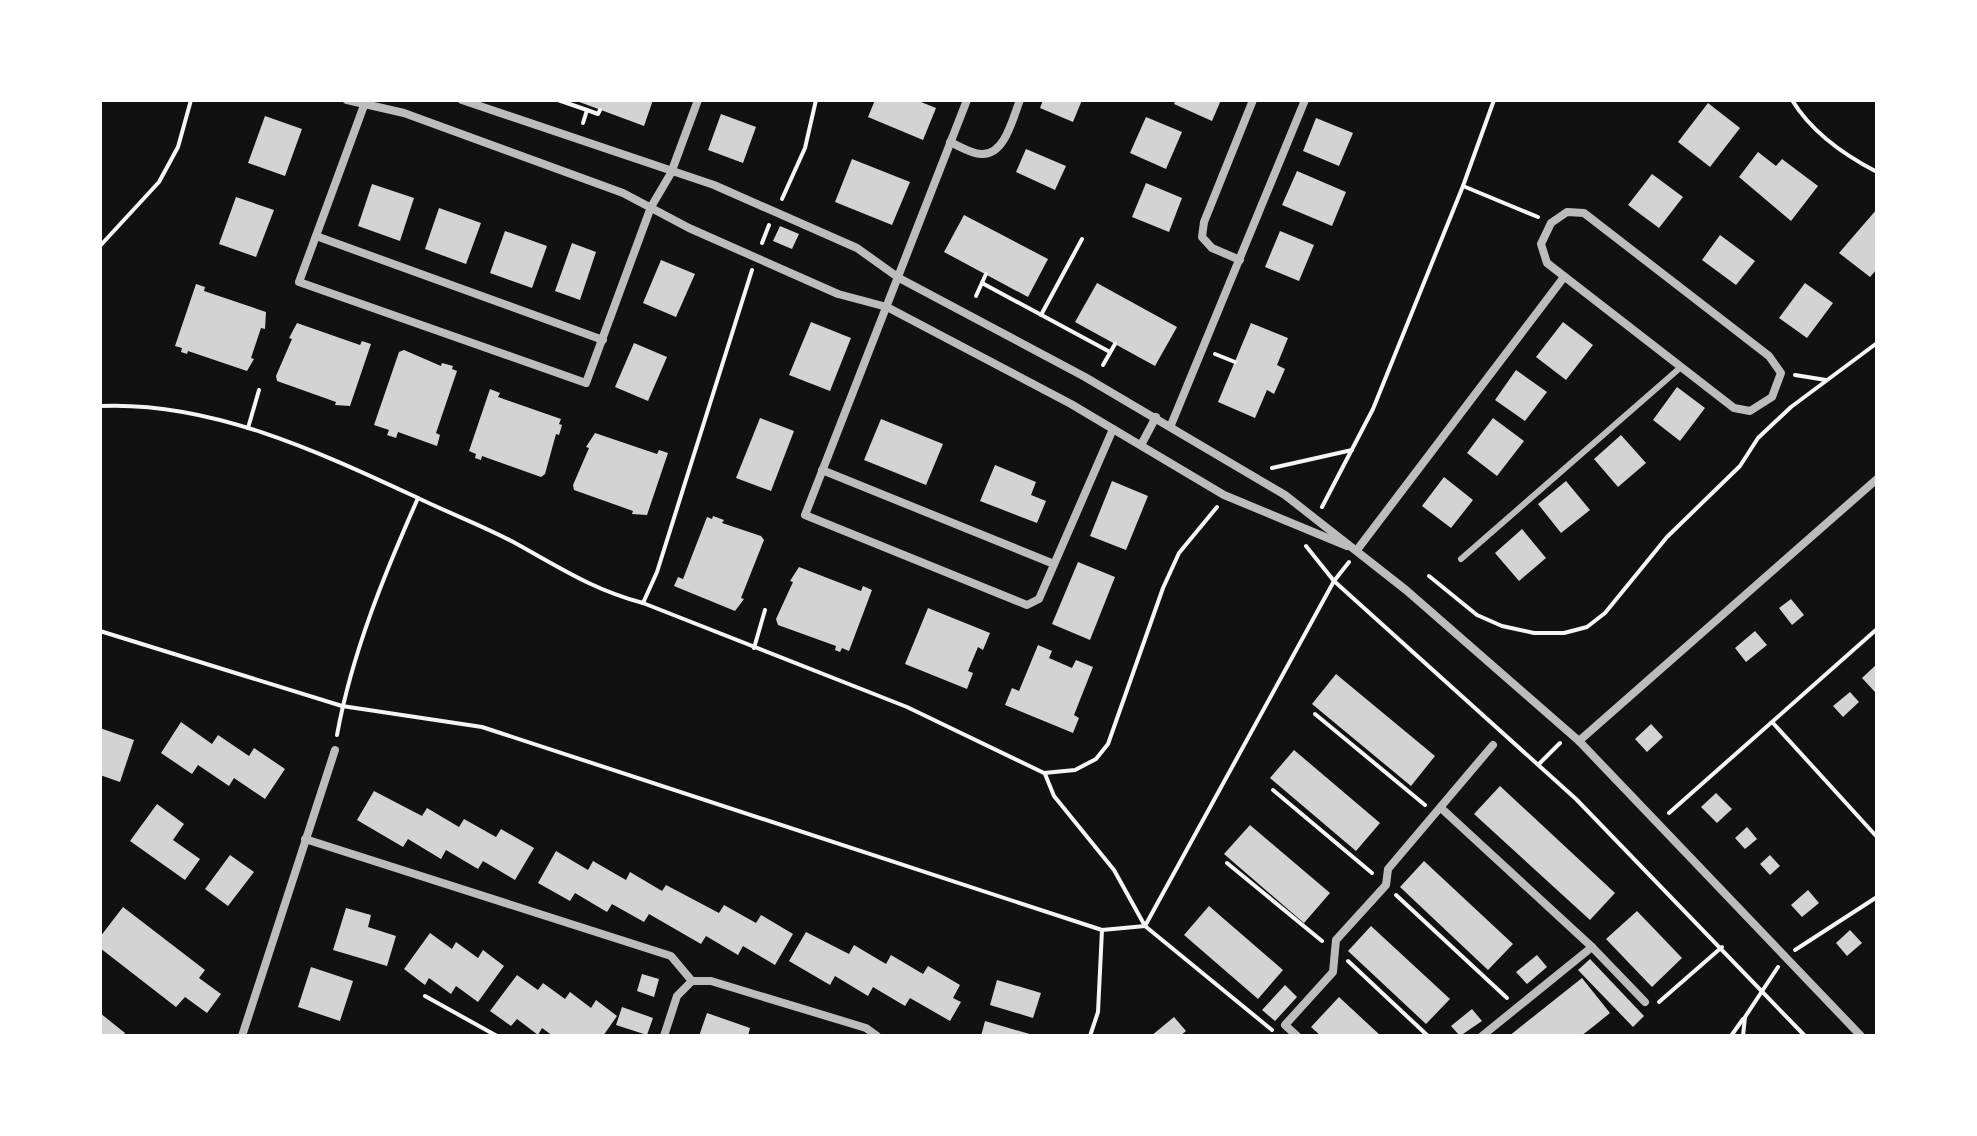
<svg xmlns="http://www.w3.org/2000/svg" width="1977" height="1136" font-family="'Sofia Sans Condensed',sans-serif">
  <rect width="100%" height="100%" fill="#111"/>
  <!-- building -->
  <g fill="#d3d3d3">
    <path d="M574,100h79l-9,26z"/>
    <path d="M875,100h41l20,8 -13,32 -55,-23z"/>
    <path d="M1043,100h39l-9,22 -33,-14z"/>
    <path d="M1176,100h45l-9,21 -38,-17z"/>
    <path d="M1708,103l32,25 -30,39 -32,-25z"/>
    <path d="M721,114l35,13 -13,36 -35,-13z"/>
    <path d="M265,116l37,13 -17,47 -37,-13z"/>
    <path d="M1146,117l36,15 -16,37 -36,-16z"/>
    <path d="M1316,118l37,15 -14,33 -36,-15z"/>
    <path d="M1026,149l40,17 -11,24 -39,-18z"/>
    <path d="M1758,152l18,14 6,-7 36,27 -27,35 -52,-44z"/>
    <path d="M852,159l58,23 -18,43 -57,-23z"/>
    <path d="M1297,171l49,21 -14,34 -50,-21z"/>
    <path d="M1652,174l31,23 -24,31 -31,-23z"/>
    <path d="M1146,183l36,15 -13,34 -37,-15z"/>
    <path d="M372,184l42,14 -14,43 -42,-15z"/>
    <path d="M236,197l38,13 -18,47 -37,-13z"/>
    <path d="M439,208l42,15 -15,41 -41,-15z"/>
    <path d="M1877,209v60l-7,8 -31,-24z"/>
    <path d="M964,215l84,44 -20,38 -84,-45z"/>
    <path d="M780,226l19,8 -7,15 -19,-8z"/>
    <path d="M505,231l42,15 -15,42 -42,-15z"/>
    <path d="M1280,231l34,14 -15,36 -34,-14z"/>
    <path d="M1720,235l35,26 -19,24 -34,-25z"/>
    <path d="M572,243l24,9 -16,48 -25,-9z"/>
    <path d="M661,260l34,14 -19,43 -33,-14z"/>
    <path d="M1097,283l80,44 -22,39 -80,-44z"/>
    <path d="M1805,283l28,20 -26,35 -28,-20z"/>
    <path d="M196,284l9,3 -1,4 62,21 -1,17 -4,-1 -10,30 3,1 -7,12 -59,-20 -1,3 -6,-2 1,-4 -7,-2z"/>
    <path d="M811,322l40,16 -21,53 -41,-16z"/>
    <path d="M1563,322l30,23 -27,35 -30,-23z"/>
    <path d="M297,323l63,22 2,-4 9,3 -21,62 -15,-1 1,-3 -59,-21 -1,-5 16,-37 -3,-1z"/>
    <path d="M1251,323l37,15 -11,27 8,4 -11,25 -7,-4 -12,28 -37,-16z"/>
    <path d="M634,343l33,14 -19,44 -33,-14z"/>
    <path d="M404,350l37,16 1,-3 11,3 -1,3 5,2 -21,62 4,2 -3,11 -39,-14 -2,6 -9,-3 2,-5 -15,-5 25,-73z"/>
    <path d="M1516,370l31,22 -22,29 -30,-21z"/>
    <path d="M1677,387l28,21 -25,33 -27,-21z"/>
    <path d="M490,389l10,4 -2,4 63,22 -2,5 3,1 -3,10 -3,-1 -11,40 -4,3 -59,-21 -1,4 -6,-2 1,-4 -7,-3z"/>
    <path d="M760,418l34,13 -23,60 -35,-13z"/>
    <path d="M1493,418l31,23 -27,35 -30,-23z"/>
    <path d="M881,419l62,25 -17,41 -62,-25z"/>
    <path d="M595,433l62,21 2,-4 9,3 -21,62 -15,-1 1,-3 -59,-21 -1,-5 16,-37 -3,-1z"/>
    <path d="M1621,435l25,28 -28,24 -24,-28z"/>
    <path d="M995,465l41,17 -5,13 15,6 -9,22 -57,-22z"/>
    <path d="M1444,477l29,23 -22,28 -29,-22z"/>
    <path d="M1112,481l36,15 -22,54 -36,-14z"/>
    <path d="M1566,481l24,29 -29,23 -23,-29z"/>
    <path d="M713,516l11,4 -2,3 39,13 3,4 -23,58 3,1 -9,12 -61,-25 4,-9 5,2 24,-62 5,2z"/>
    <path d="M1522,529l24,29 -27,23 -24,-28z"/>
    <path d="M1078,562l37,15 -25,63 -38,-16z"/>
    <path d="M799,567l62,24 2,-5 9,4 -23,61 -7,-3 -2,4 -5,-2 1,-4 -58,-21 -2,-6 17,-37 -3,-1z"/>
    <path d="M1791,599l13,16 -12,10 -13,-17z"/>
    <path d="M928,608l62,25 -7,17 -5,-3 -10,24 5,2 -6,16 -62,-25z"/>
    <path d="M1755,631l12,14 -21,17 -11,-14z"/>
    <path d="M1038,645l14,6 -3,7 23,10 4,-8 17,7 -19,48 5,3 -6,15 -68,-28 7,-17 7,3z"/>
    <path d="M1877,664v26l-2,2 -13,-14z"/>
    <path d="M1336,674l99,82 -24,30 -99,-82z"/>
    <path d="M1850,692l9,10 -16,15 -10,-11z"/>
    <path d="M181,722l31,22 6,-9 31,21 5,-8 31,21 -20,30 -31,-21 -5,8 -31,-21 -6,9 -31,-21z"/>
    <path d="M1651,724l12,13 -16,15 -12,-13z"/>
    <path d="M100,728l34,12 -14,42 -20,-7z"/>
    <path d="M1294,750l86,73 -24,28 -86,-73z"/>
    <path d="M1500,786l115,107 -25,27 -116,-106z"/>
    <path d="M374,791l48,25 5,-8 32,19 5,-8 32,18 5,-8 33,19 -19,32 -32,-19 -5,8 -32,-19 -5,9 -33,-20 -5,8 -46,-27z"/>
    <path d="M1716,793l16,16 -15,14 -16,-16z"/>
    <path d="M157,804l27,20 -11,16 27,19 -15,21 -55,-39z"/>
    <path d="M1250,825l80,68 -26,30 -80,-69z"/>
    <path d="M1747,827l10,12 -12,10 -10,-11z"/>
    <path d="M556,851l32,19 5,-9 33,19 4,-8 32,19 4,-6 53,28 5,-8 32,18 5,-8 32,19 -18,31 -32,-19 -5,9 -32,-19 -5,8 -52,-30 -5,8 -32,-18 -5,8 -32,-19 -5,8 -32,-18z"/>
    <path d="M230,855l24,17 -26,34 -23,-17z"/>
    <path d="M1770,855l10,11 -10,9 -10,-11z"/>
    <path d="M1424,861l89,83 -25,26 -88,-83z"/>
    <path d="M1808,890l11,13 -17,14 -11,-12z"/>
    <path d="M1209,906l74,64 -25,29 -74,-64z"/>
    <path d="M123,907l82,63 -6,8 22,16 -14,19 -22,-16 -9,10 -76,-59v-11z"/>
    <path d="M346,908l25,7 -3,12 28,9 -9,30 -54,-16z"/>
    <path d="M1637,911l45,47 -30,29 -46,-48z"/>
    <path d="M1371,926l79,73 -24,25 -78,-73z"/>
    <path d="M1850,930l12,13 -15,13 -11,-13z"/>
    <path d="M806,932l43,22 5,-9 32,19 5,-9 32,19 5,-8 32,19 -7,13 8,4 -11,19 -40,-23 -5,8 -32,-19 -5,9 -33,-20 -5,9 -41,-24z"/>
    <path d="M430,933l22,16 4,-7 22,16 5,-8 21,16 -26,36 -22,-16 -5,8 -22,-16 -4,7 -21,-16z"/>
    <path d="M1537,955l10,12 -20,17 -11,-12z"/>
    <path d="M1590,959l54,57 -11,11 -55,-57z"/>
    <path d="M311,967l42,14 -13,40 -42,-14z"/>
    <path d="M642,974l17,5 -5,18 -17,-6z"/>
    <path d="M517,975l21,15 5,-7 22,16 5,-7 21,16 5,-8 21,16 -14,20h-50l-11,-8 -4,7 -21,-16 -6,7 -21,-15z"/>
    <path d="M1582,978l28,35 -16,13 -13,10h-72z"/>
    <path d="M997,980l44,13 -8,25 -43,-13z"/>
    <path d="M1285,985l12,12 -22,24 -13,-11z"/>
    <path d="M1339,997l42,39h-60l-10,-9z"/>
    <path d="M622,1007l31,11 -6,17 -31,-10z"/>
    <path d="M1472,1009l10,12 -22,15 -9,-10z"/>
    <path d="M100,1013l25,20 -2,3h-23z"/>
    <path d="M707,1013l43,15 -2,8h-49z"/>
    <path d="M1174,1017l12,14 -6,5h-29z"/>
    <path d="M985,1021l48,14v1h-52z"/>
  </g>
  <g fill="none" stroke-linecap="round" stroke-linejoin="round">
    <!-- path -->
    <g stroke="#f5f5f5" stroke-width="4">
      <path d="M558,100l29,10"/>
      <path d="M1792,100c20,33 52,55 85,72"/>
      <path d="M583,123l4,-13 11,4 2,-4"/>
      <path d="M1463,186l75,31"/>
      <path d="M782,199l23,-51 11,-48"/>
      <path d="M762,243l7,-18"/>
      <path d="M100,246l59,-64 19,-35 13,-47"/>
      <path d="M982,283l128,69"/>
      <path d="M976,296l10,-22"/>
      <path d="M1041,315l41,-76"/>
      <path d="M1215,354l20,8"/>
      <path d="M1103,365l12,-21"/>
      <path d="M1795,375l31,5"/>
      <path d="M100,406c111,-5 219,46 318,92 33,16 68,29 99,46 45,25 77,46 126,59l264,104 137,66 31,-3 21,-11 12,-15 55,-156 16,-35 38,-46"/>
      <path d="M248,428l11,-38"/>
      <path d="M1272,468l80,-18"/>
      <path d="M1322,507l51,-98 90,-223 31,-86"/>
      <path d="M1306,546l28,35 242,218 229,237"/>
      <path d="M1429,576l48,39 25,11 32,7h30l23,-6 18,-14 62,-76 73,-71 18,-28 33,-31 86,-64"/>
      <path d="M643,603l14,-31 95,-302"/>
      <path d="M100,631l242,75 140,21 620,203 43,-4 189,-345 15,-19"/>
      <path d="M754,648l11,-38"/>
      <path d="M1315,714l110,91"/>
      <path d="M1773,723l104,114"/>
      <path d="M337,735c15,-82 47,-160 81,-237"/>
      <path d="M1539,764l21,-21"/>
      <path d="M1045,774l9,22 60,74 31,56 127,104"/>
      <path d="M1273,790l99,83"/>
      <path d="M1669,813l208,-184"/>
      <path d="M1227,863l95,78"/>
      <path d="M1396,895l111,103"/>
      <path d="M1795,950l82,-53"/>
      <path d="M1348,961l80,75"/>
      <path d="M425,996l72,40"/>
      <path d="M1659,1002l63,-55"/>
      <path d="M1090,1036l8,-24 4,-82"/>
      <path d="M1731,1036l12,-17"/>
      <path d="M1743,1036l2,-19 33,-50"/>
    </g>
    <!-- service -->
    <path stroke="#bcbcbc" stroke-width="6" d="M1461,559l220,-192"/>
    <!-- minor -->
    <g stroke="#bcbcbc" stroke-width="8">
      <path d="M347,100l57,13 219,80 66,35 149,66 49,13 184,97 153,91 123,51"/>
      <path d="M366,100l-67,182 287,101 65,-176 20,-34 27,-73"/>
      <path d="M462,100l252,85 143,63 42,30 186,99 200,118 121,95 173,151 282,295"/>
      <path d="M967,100l-162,415 222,90 12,-6 74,-170"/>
      <path d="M950,142c9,4 22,12 31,12 24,2 32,-37 39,-54"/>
      <path d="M1567,212l17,1 185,143 12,17 -9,24 -22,14 -16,-3 -187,-145 -6,-19 10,-21z"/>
      <path d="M316,236l287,104"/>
      <path d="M1240,260l-28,-12 -10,-11 2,-15 49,-122"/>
      <path d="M1171,425l134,-325"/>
      <path d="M1141,445l15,-28"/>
      <path d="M822,470l232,94"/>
      <path d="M1357,550l207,-273"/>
      <path d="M1579,741l298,-262"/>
      <path d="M1441,808l151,139 53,55"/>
      <path d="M305,839l366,117 21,25"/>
      <path d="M242,1036l93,-286"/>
      <path d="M664,1036l13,-40 15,-15h19l155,47 11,8"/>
      <path d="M1297,1036l-12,-11 48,-53 3,-32 50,-55 2,-16 105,-124"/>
      <path d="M1482,1036l110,-89"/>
    </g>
  </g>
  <!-- border -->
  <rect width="1977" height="1136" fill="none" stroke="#ffffff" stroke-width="204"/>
</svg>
